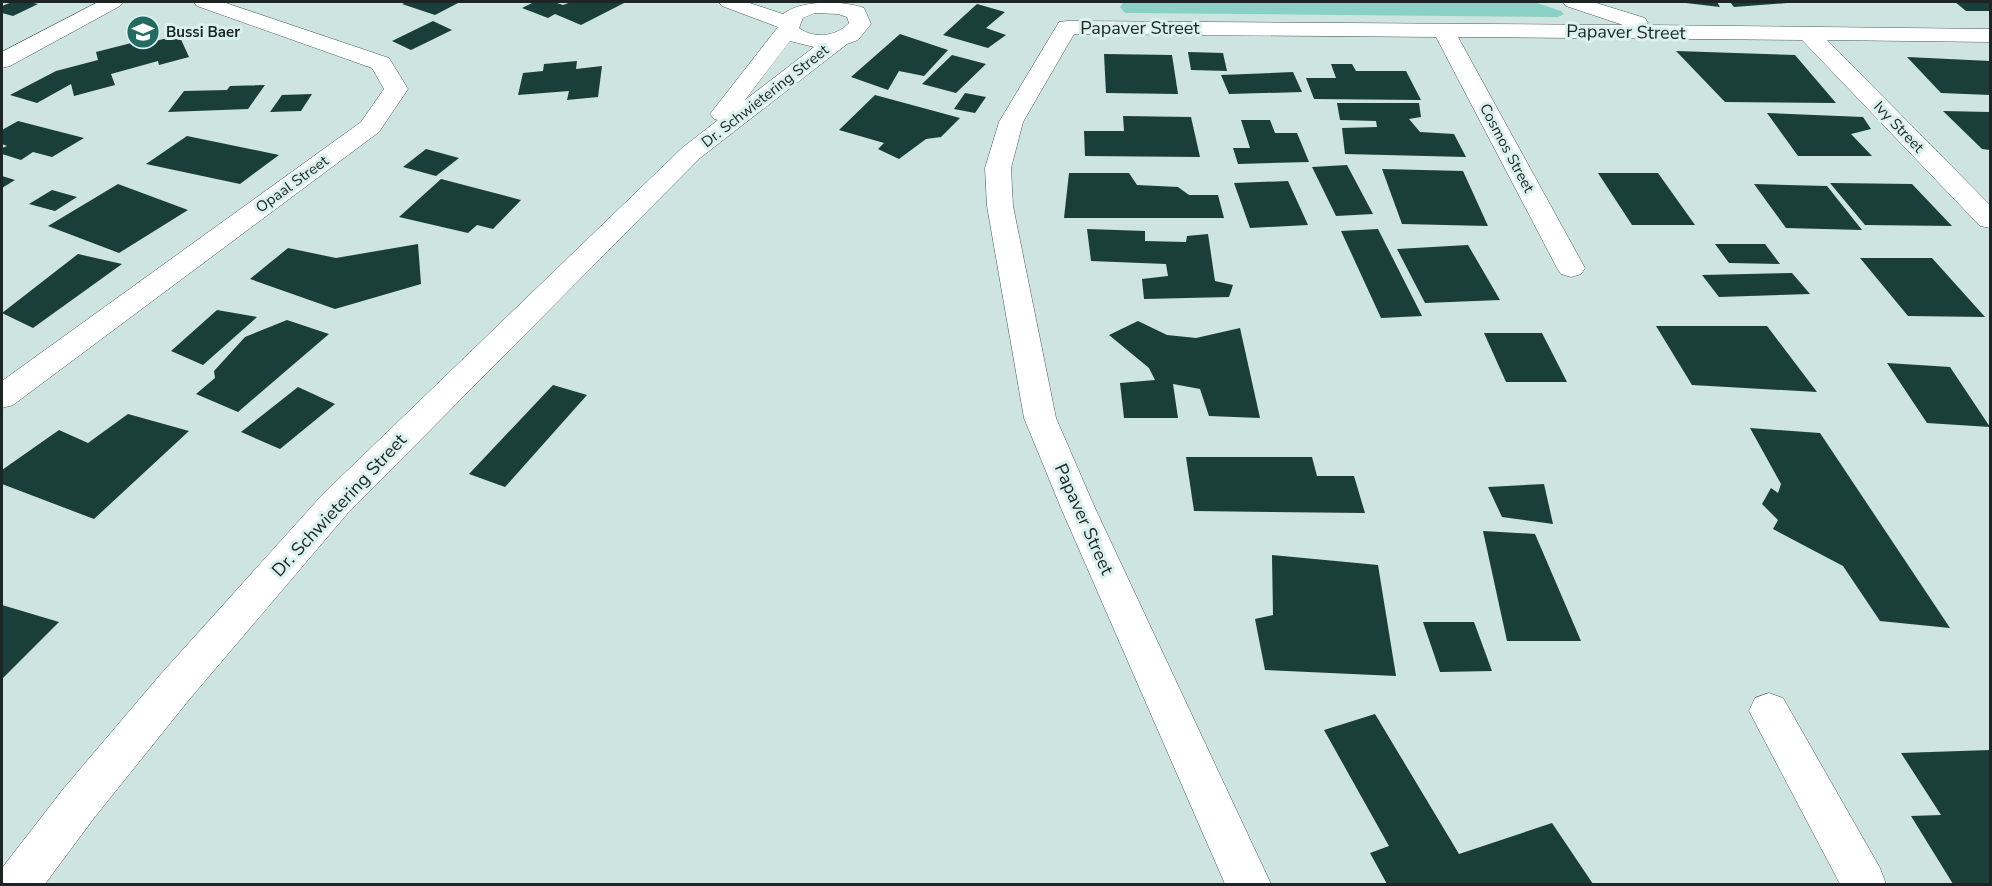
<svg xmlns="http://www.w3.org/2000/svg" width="1992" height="886" font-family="'Nunito Sans',sans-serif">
  <rect width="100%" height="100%" fill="#cde4e0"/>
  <!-- green -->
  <path fill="#89d0c5" d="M1124,2h410l27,9 3,3 -6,3 -424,-4h-9l-5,-6z"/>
  <!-- building -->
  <g fill="#1a3e39">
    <path d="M12,2h17l9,2 -25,12 -11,-3v-7z"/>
    <path d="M407,2h53l-25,13 -33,-11z"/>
    <path d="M534,2h20l9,3 8,-3h55l-45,23 -26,-11 -7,4 -26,-10z"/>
    <path d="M1686,2h31l3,5 -34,-4z"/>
    <path d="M1730,2h55l2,1 -53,4z"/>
    <path d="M1955,2h35v9h-24z"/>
    <path d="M977,4l28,8 -19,16 20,7 -18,13 -45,-13z"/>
    <path d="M433,21l19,9 -41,20 -19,-9z"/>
    <path d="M900,34l48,16 -24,26 -25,-5 -11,19 -37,-13z"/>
    <path d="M179,35l10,22 -30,8 -1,-4 -47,13 4,11 -41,11 -3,-12 -34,19 -27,-8 46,-24 42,-11 -2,-8 47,-12 1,4z"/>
    <path d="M1676,51l119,4 41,48 -111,-1z"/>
    <path d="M1188,52l35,1 4,18 -36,-1z"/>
    <path d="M1104,54l68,1 6,39 -72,-1z"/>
    <path d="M952,55l34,9 -30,29 -34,-9z"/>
    <path d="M1907,57l83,4v34l-49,-2z"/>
    <path d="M577,61l-1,8 26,-3 -4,31 -31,3 2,-9 -51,4 5,-22 20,-2 1,-7z"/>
    <path d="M1331,64h21l4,7h50l15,29 -107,-1 -8,-21h30z"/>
    <path d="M1293,72l9,20 -73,2 -8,-19z"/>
    <path d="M265,85l-17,24 -80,3 16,-21 43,-1 3,-4z"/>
    <path d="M965,93l21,4 -11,16 -21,-4z"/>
    <path d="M312,94l-11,17 -31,1 12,-17z"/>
    <path d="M875,95l85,23 -19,19 -15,2 -27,20 -21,-10 6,-6 -45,-13z"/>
    <path d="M1337,103h82l2,14 -12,2 11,13 34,2 12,23 -121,-3 -3,-26 35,-1 -1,-6 -36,-1z"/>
    <path d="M1943,111l47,1v38l-8,-1z"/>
    <path d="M1767,113l96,4 8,12 -20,5 21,22h-74z"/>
    <path d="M1123,116l68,1 9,40 -115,-1 -1,-25h40z"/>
    <path d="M1241,120h29l5,13h22l12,29 -71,2 -5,-16h17z"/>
    <path d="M18,121l66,17 -32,19 -19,-5 -12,8 -19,-6v-6l5,-2 -5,-2v-14z"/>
    <path d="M187,136l92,19 -39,29 -94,-20z"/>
    <path d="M426,149l33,9 -23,18 -33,-9z"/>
    <path d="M1347,165l26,49 -37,2 -24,-49z"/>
    <path d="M1382,169l81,2 25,55 -86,-2z"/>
    <path d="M1069,173h60l8,12 41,2 11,8h29l6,23h-160z"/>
    <path d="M1598,173h60l37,52h-63z"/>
    <path d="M2,176l13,4 -13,8z"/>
    <path d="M441,179l80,21 -28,29 -16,-4 -9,8 -69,-16z"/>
    <path d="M1288,181l20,44 -58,3 -16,-45z"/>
    <path d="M1830,183l82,1 40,42 -87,-1z"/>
    <path d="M118,184l70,26 -69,43 -71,-27z"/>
    <path d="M1754,184l73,2 35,44 -76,-2z"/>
    <path d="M52,190l25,7 -22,14 -26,-7z"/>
    <path d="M1087,229l58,2v10l41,1 1,-6 21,-2 7,47 18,4 -4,12 -85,2 -2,-20 26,-3 -2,-12 -75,-3z"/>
    <path d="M1378,229l44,87 -41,2 -40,-87z"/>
    <path d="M418,244l3,40 -86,25 -85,-30 38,-31 48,10z"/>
    <path d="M1715,244h50l15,20 -51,-1z"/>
    <path d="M1468,245l32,55 -75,3 -28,-54z"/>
    <path d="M78,254l44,10 -89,64 -31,-15z"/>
    <path d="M1860,258h72l53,59 -77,-1z"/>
    <path d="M1792,273l18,21 -91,3 -17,-22z"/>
    <path d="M217,310l40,7 -54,48 -32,-14z"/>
    <path d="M287,320l42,14 -91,78 -42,-18 19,-16 -1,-7 31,-34z"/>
    <path d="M1138,321l29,14 29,3 44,-10 20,90 -51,-2 -9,-27 -27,-5 5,34h-54l-4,-35 35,-3 -6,-12 -40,-33z"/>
    <path d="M1656,326h111l50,66 -125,-7z"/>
    <path d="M1484,333h58l25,49h-61z"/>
    <path d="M1887,363l63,4 40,60 -63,-4z"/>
    <path d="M553,385l34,10 -82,92 -36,-13z"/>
    <path d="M298,387l37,17 -55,45 -39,-17z"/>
    <path d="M128,414l61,17 -95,88 -92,-35v-14l57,-40 29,13z"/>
    <path d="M1750,428l70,5 130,195 -70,-7 -37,-55 -70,-37 5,-9 -16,-16 9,-16 7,5 3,-9z"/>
    <path d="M1186,457h126l5,19h37l11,37 -171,-2z"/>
    <path d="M1544,484l9,40 -51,-7 -14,-30z"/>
    <path d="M1483,531l52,3 46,107h-74z"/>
    <path d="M1272,555l106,10 18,111 -131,-6 -10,-51 18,-4z"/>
    <path d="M2,605l57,17 -57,57z"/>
    <path d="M1423,622h51l18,49 -52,1z"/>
    <path d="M1375,714l84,140 93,-31 41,61h-206l-17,-31 19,-7 -65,-116z"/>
    <path d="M1990,750v134h-37l-42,-68 30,-1 -40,-62z"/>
  </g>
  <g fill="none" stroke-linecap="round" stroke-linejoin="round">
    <defs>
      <g id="street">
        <path d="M98,2h25l-3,4 -110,60 -8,2v-16z"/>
        <path d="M194,2h29l166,56 19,31 -29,43 -366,273 -11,3v-27l359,-259 23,-33 -12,-21 -175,-62z"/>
        <path d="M1563,2h30l52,16 3,5 -2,2 344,4v13l-163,-2 163,165v23l-10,-2 -178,-186 -344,-3 127,231 -4,6 -10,3 -10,-3 -4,-6 -121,-231 -362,-3 -51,88 -12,46 2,38 43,212 39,90 176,376h-46l-164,-376 -37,-90 -37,-212 -2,-38 14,-46 60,-100 8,-1 556,4 -57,-19z"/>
        <path d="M1769,693l14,5 97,170 6,16h-46l-91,-173 6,-13z"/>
      </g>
      <path id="secondary" d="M719,2h28l36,12c18,-14 58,-14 81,-6l7,16 -13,16 -11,4 -147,114 -353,356 -159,187 -94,117 -49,66h-43v-16l62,-80 96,-113 163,-181 359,-346 36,-28 -4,-1 -4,-5 68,-87 -56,-21zM815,13l23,1 9,3 2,6c-13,14 -35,16 -50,5l4,-10zM790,41l24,6 -69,53z"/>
    </defs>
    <!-- street casing -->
    <use href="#street" stroke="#475b58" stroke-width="1"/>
    <!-- secondary casing -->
    <use href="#secondary" stroke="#475b58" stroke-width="1"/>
    <!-- street -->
    <use href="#street" fill="#fff" fill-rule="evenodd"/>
    <!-- secondary -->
    <use href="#secondary" fill="#fff" fill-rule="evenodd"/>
  </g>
  <!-- icons -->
  <defs>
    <symbol id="school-disc" viewBox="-11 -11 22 22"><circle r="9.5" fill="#226b62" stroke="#daf1ed"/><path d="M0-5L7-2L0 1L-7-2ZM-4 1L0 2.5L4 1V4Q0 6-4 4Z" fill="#fff"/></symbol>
  </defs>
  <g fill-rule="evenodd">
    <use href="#school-disc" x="124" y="13" width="38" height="38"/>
  </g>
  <g text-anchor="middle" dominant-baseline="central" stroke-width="6" stroke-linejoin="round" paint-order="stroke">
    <!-- far-poi labels -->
    <g font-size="15" font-weight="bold" fill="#1c2524" stroke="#daf1ed" text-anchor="start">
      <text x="166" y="32">Bussi Baer</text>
    </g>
    <!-- far-street labels -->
    <g font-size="15" fill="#1c2524" stroke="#daf1ed">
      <text transform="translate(765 96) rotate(-38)">Dr. Schwietering Street</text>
      <text transform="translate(1899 127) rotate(46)">Ivy Street</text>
      <text transform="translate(1507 148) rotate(62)">Cosmos Street</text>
      <text transform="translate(292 184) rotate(-36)">Opaal Street</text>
    </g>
    <!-- street labels -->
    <g font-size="18" fill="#1c2524" stroke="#daf1ed">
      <text x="1140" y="28">Papaver Street</text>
      <text transform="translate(1626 32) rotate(1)">Papaver Street</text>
      <text transform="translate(339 505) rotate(-47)">Dr. Schwietering Street</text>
      <text transform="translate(1084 519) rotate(66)">Papaver Street</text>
    </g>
  </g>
  <!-- border -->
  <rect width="1992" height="886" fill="none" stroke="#1c2524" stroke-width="6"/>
</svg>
